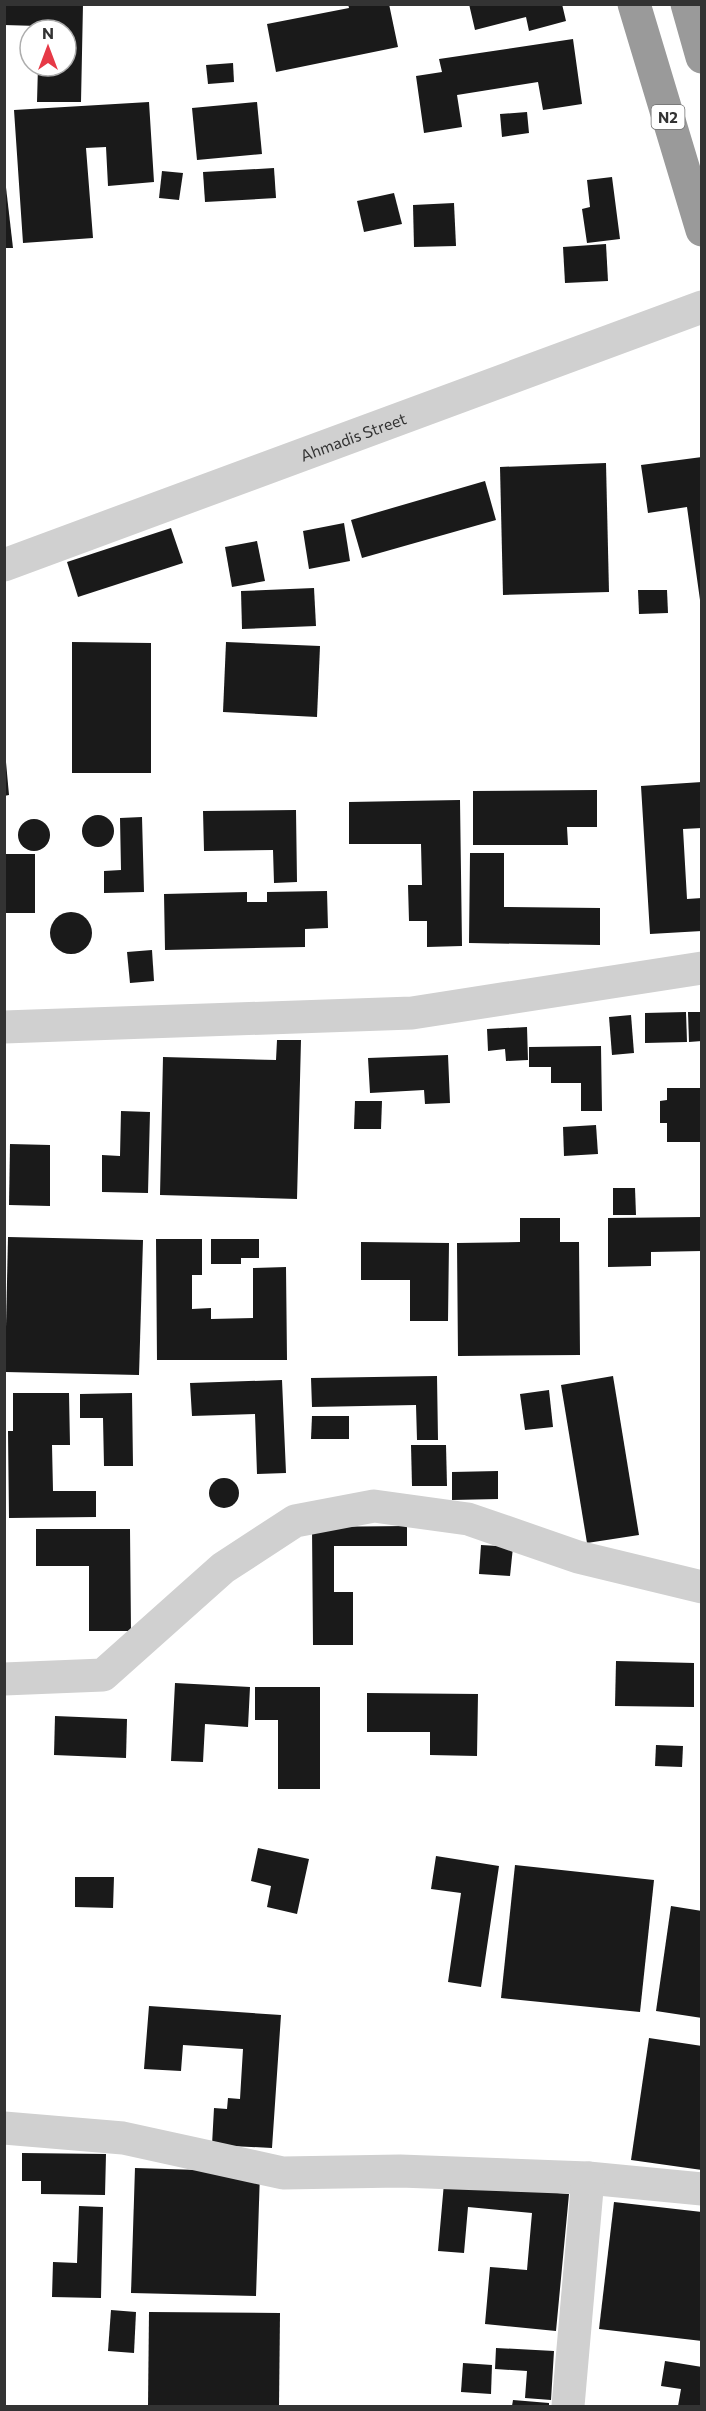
<svg xmlns="http://www.w3.org/2000/svg" width="706" height="2411" font-family="Commissioner,sans-serif">
  <rect width="100%" height="100%" fill="#fff"/>
  <!-- building -->
  <g fill="#1a1a1a">
    <path d="M4,4h79l-2,98h-44l1,-36h28v-36h-28v-4l-34,-1z"/>
    <path d="M348,4h41l9,43 -122,25 -9,-48 82,-16z"/>
    <path d="M469,4h93l4,17 -37,10 -3,-14 -51,13z"/>
    <path d="M573,39l9,65 -39,6 -5,-28 -81,13 5,32 -38,6 -8,-57 26,-4 -3,-13z"/>
    <path d="M233,63l1,19 -26,2 -2,-19z"/>
    <path d="M149,102l5,80 -46,4 -2,-39 -20,1 7,90 -70,5 -9,-133z"/>
    <path d="M257,102l5,52 -65,6 -5,-52z"/>
    <path d="M527,112l2,21 -27,4 -2,-23z"/>
    <path d="M274,168l2,30 -71,4 -2,-30z"/>
    <path d="M4,170l9,78h-9z"/>
    <path d="M162,171l21,2 -4,27 -20,-2z"/>
    <path d="M612,177l8,62 -33,4 -5,-34 8,-2 -3,-27z"/>
    <path d="M394,193l8,31 -38,8 -7,-31z"/>
    <path d="M454,203l2,43 -42,1 -1,-42z"/>
    <path d="M606,244l2,37 -43,2 -2,-36z"/>
    <path d="M702,457v143h-2l-13,-93 -39,6 -7,-48z"/>
    <path d="M606,463l3,129 -106,3 -3,-128z"/>
    <path d="M485,481l11,39 -134,38 -11,-38z"/>
    <path d="M344,523l6,38 -41,8 -6,-38z"/>
    <path d="M171,528l12,35 -105,34 -11,-35z"/>
    <path d="M257,541l8,40 -33,6 -7,-40z"/>
    <path d="M314,588l2,38 -74,3 -1,-38z"/>
    <path d="M638,590h29l1,23 -29,1z"/>
    <path d="M72,642l79,1v130h-79z"/>
    <path d="M226,642l94,4 -3,71 -94,-5z"/>
    <path d="M4,762h2l3,33 -5,1z"/>
    <path d="M702,782v46l-19,1 4,70 15,-1v33l-52,3 -9,-148z"/>
    <path d="M597,790v37h-30l1,18h-95v-54z"/>
    <path d="M460,800l2,146 -35,1v-26h-18l-1,-36h14l-1,-41h-72v-42z"/>
    <path d="M296,810l1,72 -23,1 -1,-33 -69,1 -1,-40z"/>
    <circle cx="98" cy="831" r="16"/>
    <path d="M142,817l2,75 -40,1v-22l17,-1 -1,-52z"/>
    <circle cx="34" cy="835" r="16"/>
    <path d="M470,853h34v54l96,1v37l-131,-2z"/>
    <rect x="4" y="854" width="31" height="59"/>
    <path d="M327,891l1,37 -23,1v18l-140,3 -1,-56 83,-2v10h20v-10z"/>
    <circle cx="71" cy="933" r="21"/>
    <path d="M152,950l2,31 -24,2 -3,-31z"/>
    <path d="M686,1012l1,30 -42,1v-30z"/>
    <path d="M688,1012h14v29l-13,1z"/>
    <path d="M631,1015l3,38 -22,2 -3,-38z"/>
    <path d="M527,1027l1,33 -22,1 -1,-12 -17,2 -1,-22z"/>
    <path d="M277,1040h24l-4,159 -137,-4 3,-138 113,3z"/>
    <path d="M601,1046l1,65h-21v-28h-30v-16h-22v-20z"/>
    <path d="M448,1055l2,48 -25,1 -1,-14 -54,3 -2,-35z"/>
    <path d="M667,1088h35v54h-35v-19h-7v-22l7,-1z"/>
    <path d="M355,1101h27l-1,28h-27z"/>
    <path d="M121,1111l29,1 -2,81 -46,-1v-37l18,1z"/>
    <path d="M596,1125l2,29 -34,2 -1,-29z"/>
    <path d="M10,1144l40,1v61l-41,-1z"/>
    <path d="M613,1188h22l1,27h-23z"/>
    <path d="M702,1217v34l-51,1v14l-43,1v-49z"/>
    <path d="M520,1218h40v24h19l1,113 -122,1 -1,-113 63,-1z"/>
    <path d="M8,1237l135,3 -4,135 -134,-3z"/>
    <path d="M156,1239h46v36h-10v34l19,-1v11l42,-1v-50l33,-1 1,93h-130z"/>
    <path d="M211,1239h48v19h-18v6h-30z"/>
    <path d="M361,1242l88,1 -1,78h-38v-41h-49z"/>
    <path d="M437,1376l1,64h-21l-1,-35 -104,2 -1,-29z"/>
    <path d="M613,1376l26,159 -52,8 -26,-158z"/>
    <path d="M282,1380l4,93 -29,1 -2,-60 -63,2 -2,-33z"/>
    <path d="M549,1390l4,37 -28,3 -5,-36z"/>
    <path d="M13,1393h56l1,52h-18l1,46h43v26l-87,1 -1,-87h5z"/>
    <path d="M132,1393l1,73h-29l-1,-48h-23v-24z"/>
    <path d="M312,1416h37v23h-38z"/>
    <path d="M411,1445h35l1,41h-35z"/>
    <path d="M498,1471v28l-46,1v-28z"/>
    <circle cx="224" cy="1493" r="15"/>
    <path d="M407,1526v20h-73v46h19v53h-40l-1,-118z"/>
    <path d="M36,1529h94l1,102h-42v-65h-53z"/>
    <path d="M481,1545l32,2 -3,29 -31,-2z"/>
    <path d="M616,1661l78,2v44l-79,-1z"/>
    <path d="M175,1683l75,4 -2,40 -43,-3 -2,38 -32,-1z"/>
    <path d="M255,1687h65v102h-42v-69h-23z"/>
    <path d="M367,1693l111,1 -1,62 -47,-1v-23h-63z"/>
    <path d="M55,1716l72,3 -1,39 -72,-3z"/>
    <path d="M656,1745l27,1 -1,21 -27,-1z"/>
    <path d="M258,1848l51,11 -12,55 -30,-7 4,-21 -20,-5z"/>
    <path d="M436,1856l63,10 -18,121 -33,-5 13,-89 -30,-4z"/>
    <path d="M515,1865l139,15 -14,132 -139,-14z"/>
    <path d="M75,1877h39l-1,31 -38,-1z"/>
    <path d="M671,1906l31,5v107l-46,-7z"/>
    <path d="M149,2006l132,9 -9,133 -60,-3 2,-37 13,1 1,-11 12,1 3,-50 -60,-4 -2,26 -37,-2z"/>
    <path d="M649,2038l53,8v124l-71,-10z"/>
    <path d="M22,2153l84,1 -1,41 -64,-1v-13h-19z"/>
    <path d="M135,2168l125,4 -4,124 -125,-3z"/>
    <path d="M444,2183l125,11 -13,137 -71,-7 5,-57 37,3 5,-57 -64,-6 -4,46 -26,-2z"/>
    <path d="M614,2202l88,10v129l-103,-12z"/>
    <path d="M79,2206l24,1 -2,91 -49,-1 1,-35 24,1z"/>
    <path d="M111,2310l25,2 -2,41 -26,-2z"/>
    <path d="M149,2312l131,1 -1,93h-131z"/>
    <path d="M496,2348l58,3 -3,49 -26,-2 2,-27 -32,-2z"/>
    <path d="M665,2361l37,6v39h-24l3,-17 -20,-3z"/>
    <path d="M463,2363l29,2 -1,29 -30,-2z"/>
    <path d="M513,2400l36,3v3h-37z"/>
  </g>
  <g fill="none" stroke-linecap="round" stroke-linejoin="round">
    <!-- street -->
    <g stroke="#d0d0d0" stroke-width="33">
      <path id="s1" d="M4,565l698,-258"/>
      <path d="M4,1027l408,-14 290,-45"/>
      <path d="M4,1679l99,-4 120,-107 72,-47 79,-15 94,13 110,38 124,30"/>
      <path d="M4,2128l119,10 160,35 117,-2 188,7 114,11"/>
      <path d="M568,2406l20,-228"/>
    </g>
    <!-- highway -->
    <g stroke="#9a9a9a" stroke-width="33">
      <path d="M634,4l68,226"/>
      <path d="M687,4l15,53"/>
    </g>
  </g>
  <g text-anchor="middle" dominant-baseline="central" stroke-width="6" stroke-linejoin="round" paint-order="stroke">
    <!-- shield labels -->
    <rect fill="#fff" stroke="#707070" stroke-width="1.5" x="651.5" y="105" width="33" height="24" rx="4.5"/>
    <g font-size="15" font-weight="bold" fill="#333">
      <text x="668" y="117">N2</text>
    </g>
    <!-- street labels -->
    <g font-size="16" fill="#333" stroke="#fff">
      <text stroke="none"><textPath href="#s1" startOffset="372">Ahmadis Street</textPath></text>
    </g>
  </g>
  <!-- border -->
  <rect width="706" height="2411" fill="none" stroke="#333333" stroke-width="12"/>
  <!-- north arrow -->
  <g transform="translate(48 48)"><circle r="28" fill="#ffffff" stroke="#adadad" stroke-width="1.5"/>
  <path d="M0-4.5L10 22L0 15L-10 22Z" fill="#e63946"/>
  <text y="-9" font-size="16" font-weight="bold" text-anchor="middle" fill="#333333">N</text>
  </g>
</svg>
